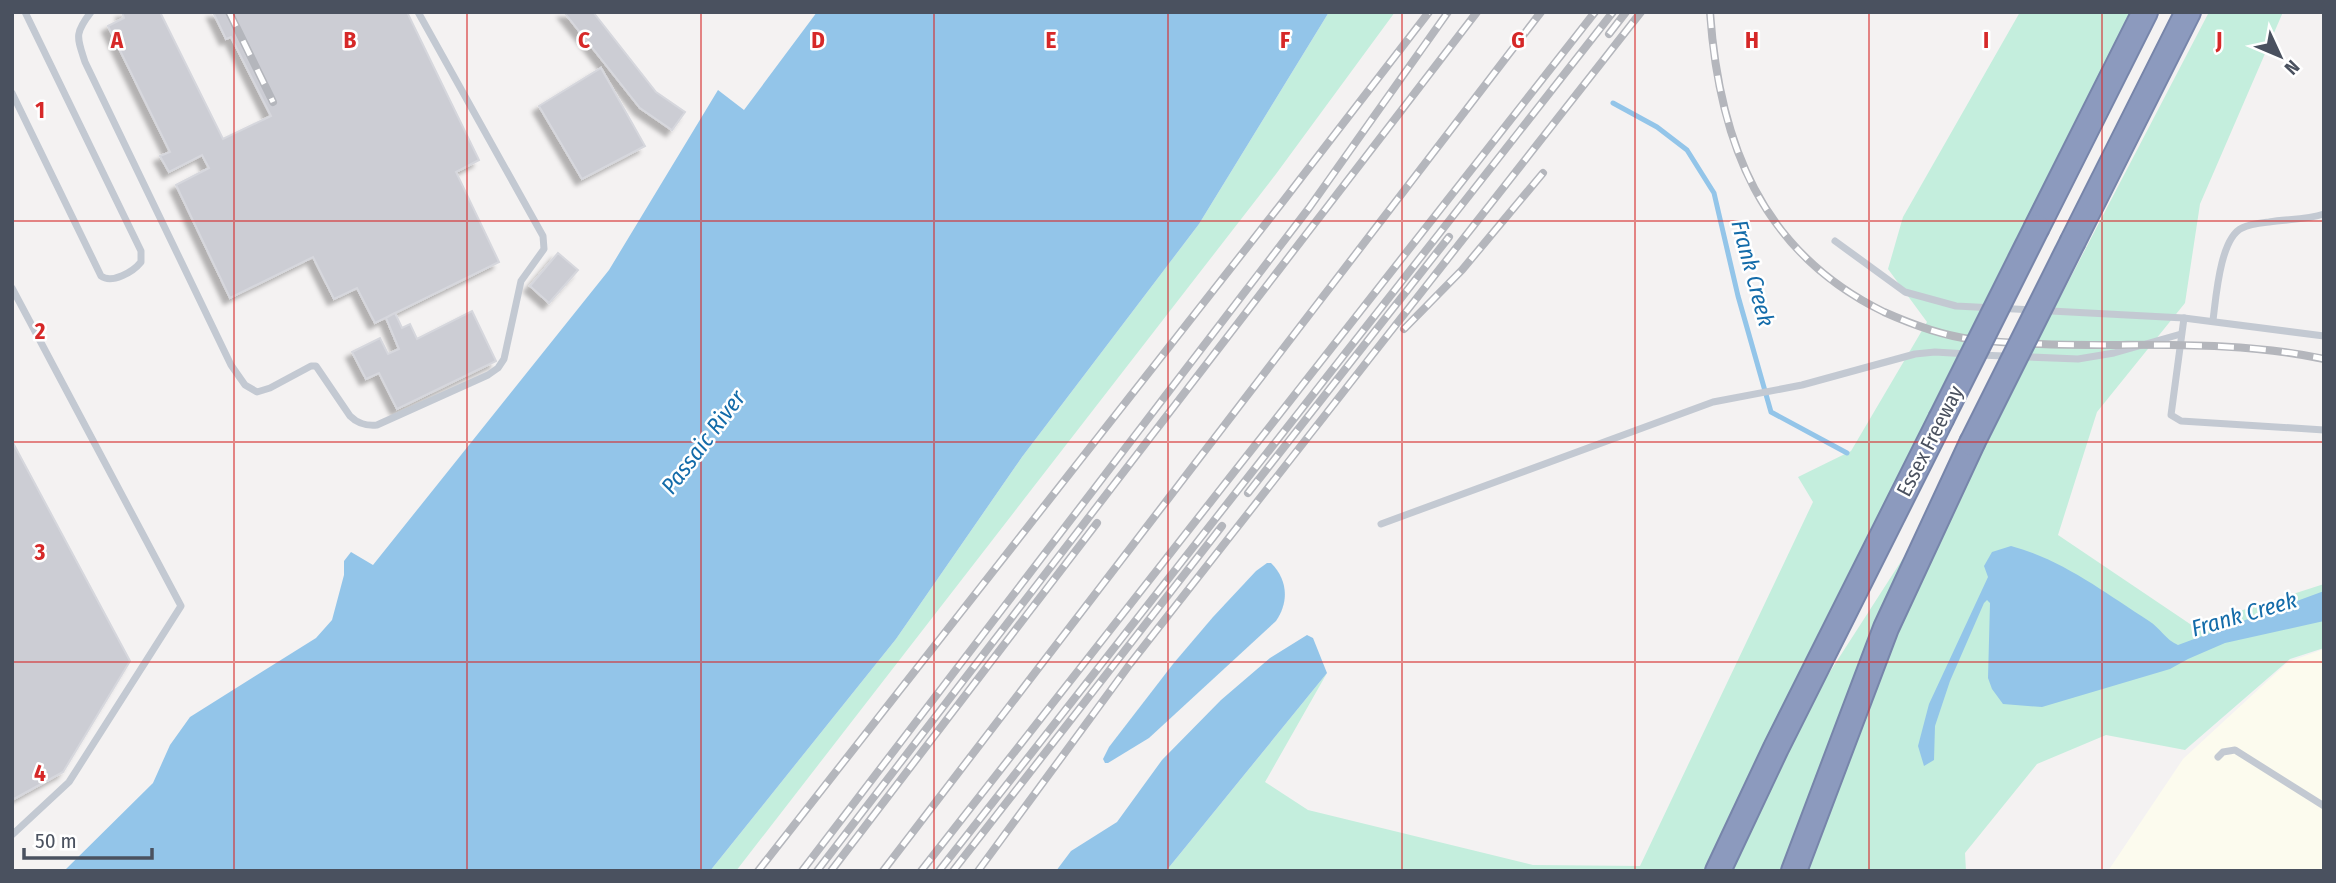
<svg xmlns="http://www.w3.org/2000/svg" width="2336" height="883" font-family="'Fira Sans Condensed',sans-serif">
  <defs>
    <filter id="shadow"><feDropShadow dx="-6" dy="6" stdDeviation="2" flood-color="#0004"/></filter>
  </defs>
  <rect width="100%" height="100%" fill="#f4f2f2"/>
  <!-- commercial -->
  <path fill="#fcfbee" d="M2324,649v222h-216l75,-112 105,-97z"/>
  <!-- green -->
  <g fill="#c4eedd">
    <path d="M1329,12h66l-119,162 -540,697h-26l186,-232 126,-182 177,-233z"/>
    <path d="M2020,12h116l-418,859h-552l161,-198 -62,109 43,28 225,55 107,1 173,-364 -15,-25 53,-26 76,-129 -39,-53 15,-52z"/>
    <path d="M2209,12h74l-83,192 -15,99 -88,109 -39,123 135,91 131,-42v64l-34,11 -105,91 -79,-15 -69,29 -72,89 1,18h-240l51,-117 237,-368z"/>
  </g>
  <!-- water -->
  <g fill="#93c5e9">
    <path d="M817,12h512l-130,212 -177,233 -126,182 -186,232h-646l89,-88 17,-38 20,-28 126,-79 16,-18 12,-45v-14l7,-9 22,13 236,-295 109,-180 26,20z"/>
    <path d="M2011,546c52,14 94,47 138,75 11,7 17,19 29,24l146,-54v30l-99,22 -37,16 -18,10 -128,38 -39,-3 -11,-15 -4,-11 2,-75 -3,-3 -3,3 -34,78 -15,45 -1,34 -10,6 -6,-20 11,-42 59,-127 -4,-11 8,-14z"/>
    <path d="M1267,563h4c17,17 18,39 5,58l-127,117 -41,25h-3l-2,-4 6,-12 64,-83 40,-47 43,-46z"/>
    <path d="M1307,635l6,3 14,35 -161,198h-110l15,-20 46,-29 45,-62 59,-60 49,-42z"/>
  </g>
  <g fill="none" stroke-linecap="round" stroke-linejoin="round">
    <!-- stream -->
    <path stroke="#93c5e9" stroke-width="5" d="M1613,103l44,24 30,23 27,43 24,103 33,116 76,41"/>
  </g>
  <!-- building -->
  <g fill="#cccdd4" stroke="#d6d7dd" stroke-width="2" filter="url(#shadow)">
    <path d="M122,12h38l63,127 48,-23 -40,-79 -5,2 -13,-27h194l72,148 -23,12 43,90 -124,61 -18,-35 -23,11 -21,-42 -83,41 -54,-113 33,-17 -7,-13 -33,17 -9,-16 10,-4 -62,-126 16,-8z"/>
    <path d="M564,12h29l63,80 29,20 -13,18 -32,-22z"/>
    <path d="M601,68l44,78 -63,33 -43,-73z"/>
    <path d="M558,253l20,17 -29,33 -19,-17z"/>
    <path d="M472,311l24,50 -99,48 -18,-36 -13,6 -14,-27 28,-14 8,16 11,-5 -13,-31 9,-5 7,15 8,-4 7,15z"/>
    <path d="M12,441l118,220 -67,111 -51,28z"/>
  </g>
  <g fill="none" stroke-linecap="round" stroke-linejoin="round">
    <defs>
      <g id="highway">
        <path d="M2037,227l108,-215"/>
        <path d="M2073,241l115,-229"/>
        <path d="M1718,871l58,-123 165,-329"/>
        <path d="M1794,871l92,-243 86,-185"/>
      </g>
    </defs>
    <!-- highway casing -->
    <use href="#highway" stroke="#7785aa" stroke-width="28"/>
    <!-- lane -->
    <g stroke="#c3c9d2" stroke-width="7">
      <path d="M91,12c-17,22 -14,25 -6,50l146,303 14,20 12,7 13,-4 41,-22h5l34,50c8,8 16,10 27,9l111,-50 10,-7 6,-9 17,-78 23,-32 -1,-13 -125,-224"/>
      <path d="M12,93l89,183c11,8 32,-4 40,-14v-11l-116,-239"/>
      <path d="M1835,241l70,51 51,14 228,12 140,18"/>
      <path d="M12,288l169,318 -112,176 -57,53"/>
      <path d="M2184,318l-13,97 10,6 143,9"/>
      <path d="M2213,320c3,-22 7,-82 29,-92 8,-4 19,-5 27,-6 18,-3 37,-2 55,-8"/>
      <path d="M1980,355l98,4 36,-6 67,-19"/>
      <path d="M1381,524l332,-122 89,-17 113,-31 20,-2 33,2"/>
      <path d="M2218,757l5,-5 12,-2 89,56"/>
    </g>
    <!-- highway -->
    <use href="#highway" stroke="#8c9abe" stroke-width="24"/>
    <defs>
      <g id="rail">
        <path d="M229,12l44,90"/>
        <path d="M1710,12c9,130 51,240 174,300 27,12 56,23 86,27 117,14 237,-5 354,20"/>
        <path d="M1609,34l17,-22"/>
        <path d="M1404,329l58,-59 81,-97"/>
        <path d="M1248,493l201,-256"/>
        <path d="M758,871l523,-667 148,-192"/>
        <path d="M802,871l507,-663 139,-196"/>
        <path d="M817,871l660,-859"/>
        <path d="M831,871l266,-348"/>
        <path d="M883,871l658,-859"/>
        <path d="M921,871l674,-859"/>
        <path d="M939,871l674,-859"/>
        <path d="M953,871l269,-345"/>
        <path d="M978,871l152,-207 511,-652"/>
      </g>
    </defs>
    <!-- rail casing -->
    <use href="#rail" stroke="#b4b6bc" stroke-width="8"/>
    <!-- rail -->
    <use href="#rail" stroke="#fff" stroke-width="5" stroke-dasharray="16" stroke-linecap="butt"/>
    <defs>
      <g id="highway-bridge">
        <path d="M1941,419l96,-192"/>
        <path d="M1972,443l101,-202"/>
      </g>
    </defs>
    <!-- highway-bridge casing -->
    <use href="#highway-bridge" stroke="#7785aa" stroke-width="28" stroke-linecap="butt"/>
    <!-- highway-bridge -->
    <use href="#highway-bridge" stroke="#8c9abe" stroke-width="24"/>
  </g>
  <!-- grid -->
  <path fill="none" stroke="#d62828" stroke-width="2" stroke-opacity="0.55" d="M234,12v859M467,12v859M701,12v859M934,12v859M1168,12v859M1402,12v859M1635,12v859M1869,12v859M2102,12v859M12,221h2312M12,442h2312M12,662h2312"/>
  <g text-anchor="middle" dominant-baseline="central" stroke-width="5" stroke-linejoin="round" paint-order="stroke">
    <!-- street labels -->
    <g font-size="21" fill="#4a515f" stroke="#fff">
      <text transform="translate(1930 441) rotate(-63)">Essex Freeway</text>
    </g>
    <!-- water labels -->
    <g font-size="23" font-style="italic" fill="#136ba9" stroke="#fff">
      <text transform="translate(1753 273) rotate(75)">Frank Creek</text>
      <text transform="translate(703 442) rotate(-53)">Passaic River</text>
      <text transform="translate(2244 614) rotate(-16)">Frank Creek</text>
    </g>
  </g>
  <g font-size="23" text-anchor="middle" font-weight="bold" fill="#d62828" stroke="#fff" stroke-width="5" stroke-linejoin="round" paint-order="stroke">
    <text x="117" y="48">A</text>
    <text x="350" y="48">B</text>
    <text x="584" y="48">C</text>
    <text x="818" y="48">D</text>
    <text x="1051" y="48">E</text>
    <text x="1285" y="48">F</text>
    <text x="1518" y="48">G</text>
    <text x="1752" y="48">H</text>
    <text x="1986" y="48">I</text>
    <text x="2219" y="48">J</text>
    <text x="40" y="118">1</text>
    <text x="40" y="339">2</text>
    <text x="40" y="560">3</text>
    <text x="40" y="781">4</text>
  </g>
  <!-- border -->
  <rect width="2336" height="883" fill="none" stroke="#4a515f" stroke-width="28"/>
  <!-- north arrow -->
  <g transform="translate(2280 56) rotate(134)" stroke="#ffffff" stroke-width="5" paint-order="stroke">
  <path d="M0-5L12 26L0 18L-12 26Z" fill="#4a515f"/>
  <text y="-10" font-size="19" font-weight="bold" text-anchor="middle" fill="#4a515f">N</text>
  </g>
  <!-- scale -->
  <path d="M24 848v10h128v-10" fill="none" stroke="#4a515f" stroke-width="3.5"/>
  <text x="35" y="848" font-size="21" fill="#4a515f" stroke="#ffffff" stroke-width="5" paint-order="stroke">50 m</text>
</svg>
